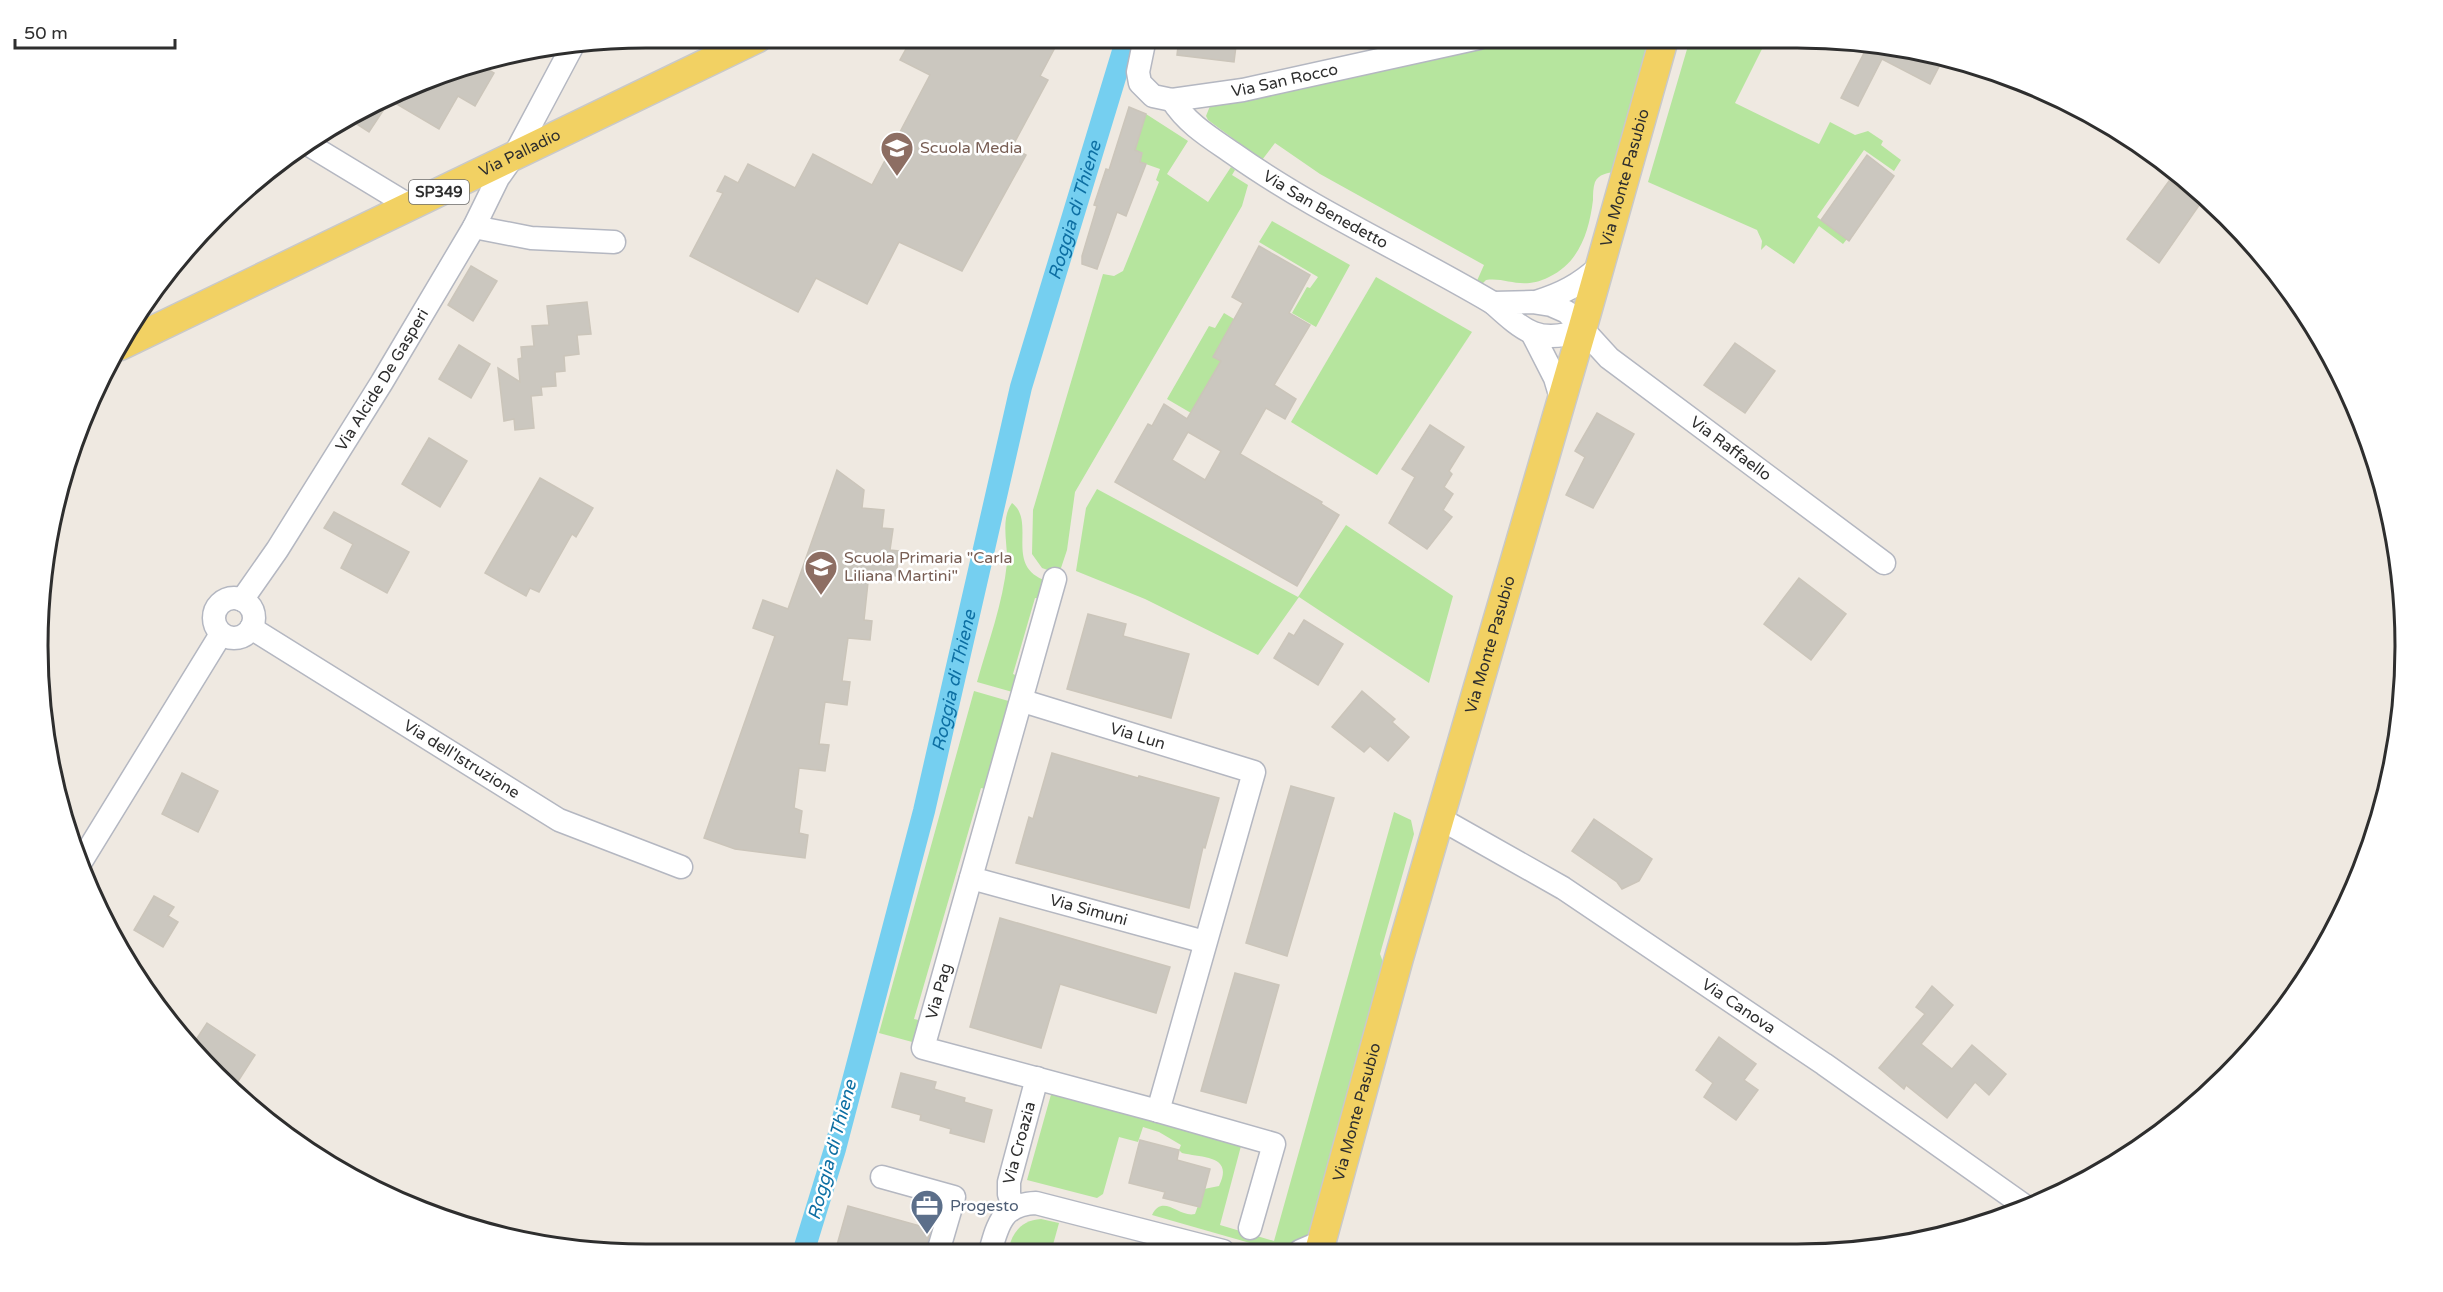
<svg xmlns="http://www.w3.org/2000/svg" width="2443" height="1292" font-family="'Varela Round',sans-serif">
  <rect width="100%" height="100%" fill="#efe9e1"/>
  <!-- green -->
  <g fill="#b6e59e">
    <path d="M1519,38l133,1 -37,133c-8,1 -16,2 -20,10 -2,6 -2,12 -2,18 -4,32 -14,63 -44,77 -28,14 -41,0 -63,3l-6,6 -4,-3 8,-18 -164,-91 -45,-31 -13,17 -54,-40 -2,-4 4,-10 4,-2z"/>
    <path d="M1690,39h77l-32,64 84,41 11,-22 25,13 13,-4 15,10 -2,4 20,15 -7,11 -30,-21 -47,67 30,22 -4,5 -24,-18 -25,38 -28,-19 -5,5 1,-9 -5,-11 -109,-48z"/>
    <path d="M1146,114l42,27 -21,33 41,28 23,-35 4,3 -3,5 16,10 -6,21 -167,286 -8,58 -8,24 -17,-6 -10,-14 1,-44 70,-236 11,2 9,-5 36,-89 -3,-2 4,-11 -20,-7 2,-9 -7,-3z"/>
    <path d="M1272,221l78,44 -34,62 -24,-14 15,-26 3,1 8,-11 -59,-35z"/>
    <path d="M1376,277l96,55 -95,143 -86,-53z"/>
    <path d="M1224,313l10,6 -21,38 8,4 -30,52 -24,-14 42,-73 6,2z"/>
    <path d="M1097,489l201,108 48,-72 107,71 -24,87 -130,-86 -41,58 -113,-56 -69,-28 10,-63z"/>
    <path d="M1012,503c25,19 -9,64 35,78l-4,18 -8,-1 -22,76 8,3 -5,16 -39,-11c11,-39 26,-79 30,-119 1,-19 -7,-44 5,-60z"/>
    <path d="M974,691l38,11 -23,88 -8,-2 -62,214 -5,17 9,2 -7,22 -37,-10z"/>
    <path d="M1394,812l17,8 3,14 -34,120 3,8 -71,270 -18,14 -23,3 -119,-34c11,-22 27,3 43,-1l9,-25 15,-3c15,-31 -16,-28 -37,-33l-3,-3 2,-5 -22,-13 -16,-5 -5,15 -19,-5 -16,57 -6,4 -70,-18 25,-89 189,55 -21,79 54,16z"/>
    <path d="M1041,1219l18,4 -8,29h-25l-17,-5c4,-16 14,-27 32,-28z"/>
  </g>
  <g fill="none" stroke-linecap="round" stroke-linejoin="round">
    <!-- canal -->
    <path stroke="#75cff0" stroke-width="22" id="s1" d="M803,1253l32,-104 89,-338 97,-424 106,-349"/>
  </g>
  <!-- building -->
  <g fill="#cbc7bf" stroke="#cbc5ba" stroke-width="1.5" fill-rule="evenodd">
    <path d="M912,38h148l-20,38 8,4 -36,67 14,8 -64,116 -63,-29 -32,62 -51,-26 -18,34 -108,-56 33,-63 -6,-2 8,-15 13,7 10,-19 47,24 18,-34 59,31 58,-110 -30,-15z"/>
    <path d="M1179,38h58l-3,24 -57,-7z"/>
    <path d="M1856,42l54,9 34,6 -14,27 -48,-25 -24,47 -17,-8 24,-47 -10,-5z"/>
    <path d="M477,63l17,10 -19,33 -17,-10 -19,33 -49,-29 -21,32 -23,-15 104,-47z"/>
    <path d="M1129,107l17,7 -11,36 7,3 -2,9 6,2 -20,52 -9,-4 -20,57 -15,-5v-8l15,-50 -3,-1 12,-36 3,1z"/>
    <path d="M1867,155l27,21 -45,65 -28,-21z"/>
    <path d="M2169,181l31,23 -41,59 -32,-24z"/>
    <path d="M1259,246l51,29 -21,38 21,12 -36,60 22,14 -11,20 -19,-11 -26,46 82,48 -1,2 18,11 -42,71 -182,-104 33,-58 4,2 12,-22 23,15 34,-58 -8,-4 30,-54 -11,-6zM1188,432l33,19 -16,29 -33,-20z"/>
    <path d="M471,266l26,15 -24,40 -25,-16z"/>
    <path d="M587,302l4,32 -14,1 2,19 -15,2 1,15 -10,1 1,14 -15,1 1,8 -11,1 3,32 -19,2 -1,-11 -10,2 -6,-53 22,14 -2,-23 4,-1 -1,-11 13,-1 -2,-20 17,-1 -2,-19z"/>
    <path d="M1735,343l40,28 -30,42 -41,-28z"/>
    <path d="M459,345l31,19 -19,34 -32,-19z"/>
    <path d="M1597,413l37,21 -41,74 -27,-13 19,-38 -10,-6z"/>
    <path d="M1430,425l34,22 -15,24 3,3 -8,13 9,7 -10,16 9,7 -25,32 -38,-26 26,-46 -13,-8z"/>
    <path d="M429,438l38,23 -27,46 -38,-23z"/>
    <path d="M837,470l27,20 -2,18 22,2 -2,18 11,1 -3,21 9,1 -3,25 -27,-3 -5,47 8,1 -2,19 -22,-2 -6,43 8,1 -3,23 -22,-3 -6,42 10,1 -4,26 -26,-3 -5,40 8,3 -3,22 9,2 -3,23 -70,-9 -31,-11 71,-202 -22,-8 10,-28 25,9z"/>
    <path d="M540,478l53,30 -17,29 -4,-3 -33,58 -9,-4 -4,8 -41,-23z"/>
    <path d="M334,512l75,40 -22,41 -46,-25 12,-24 -29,-16z"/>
    <path d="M1799,578l47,36 -35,46 -47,-36z"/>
    <path d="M1088,614l38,10 -3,12 66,18 -18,64 -104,-29z"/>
    <path d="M1304,620l39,24 -25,41 -44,-27 15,-25 5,3z"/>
    <path d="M1362,691l33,28 -3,3 17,15 -21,24 -18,-15 -6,6 -32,-25z"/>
    <path d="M1052,753l86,25 1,-2 80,22 -14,50 -2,-1 -14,61 -173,-45 13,-46 4,2z"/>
    <path d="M182,773l36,18 -20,41 -36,-18z"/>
    <path d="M1291,786l43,12 -47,158 -41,-13z"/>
    <path d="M1594,819l58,40 -13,22 -17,8 -5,-7 -45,-31z"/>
    <path d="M154,896l20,11 -6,9 10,6 -15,25 -29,-17z"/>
    <path d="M1000,918l170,49 -14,46 -96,-29 -19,64 -71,-21z"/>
    <path d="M1235,973l44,12 -33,118 -45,-12z"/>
    <path d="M1932,986l21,19 -32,39 31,25 20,-24 34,29 -17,21 -14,-13 -28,36 -41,-33 -2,4 -25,-21 46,-54 -9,-7z"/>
    <path d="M207,1023l48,32 -22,34 -43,-40z"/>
    <path d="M1719,1037l37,27 -12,16 14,10 -22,30 -32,-23 9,-14 -17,-13z"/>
    <path d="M901,1073l35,9 -2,7 31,9 -1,4 28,8 -8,32 -34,-9 1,-4 -31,-9 1,-5 -29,-8z"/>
    <path d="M1140,1140l39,10 -2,10 33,9 -10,38 -37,-9 2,-6 -36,-9z"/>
    <path d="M848,1206l83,23 -6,23h-90z"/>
  </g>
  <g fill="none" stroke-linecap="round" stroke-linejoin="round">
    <defs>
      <g id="minor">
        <path id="s2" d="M1145,38l-7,34 2,11 13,13 19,4 71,-10 236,-52"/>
        <path id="s3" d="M1172,100c15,24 39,38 62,54 82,58 173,98 259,149"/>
        <path d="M306,143l104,63"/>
        <path d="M474,227l57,11 83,4"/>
        <path d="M1536,302c26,-8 43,-17 63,-35"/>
        <path id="s4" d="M1582,330c-43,15 -57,2 -89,-27l39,-1 19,3 16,7 42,46 275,205"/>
        <path d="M1533,335l22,43 6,20"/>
        <circle cx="234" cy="618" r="20"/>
        <path id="s5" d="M242,600l35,-50 105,-168 92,-155 24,-49 17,-24 58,-109"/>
        <path id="s6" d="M251,628l308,192 122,47"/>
        <path id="s7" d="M1023,701l231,71 -96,339 -235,-63 132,-469"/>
        <path id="s8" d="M1439,818l124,70 261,176 205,145"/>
        <path d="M79,865l142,-231"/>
        <path id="s9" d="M971,878l234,64"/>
        <path d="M1158,1111l116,33 -24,84"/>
        <path d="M882,1177l72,20 -16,55"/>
        <path id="s10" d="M1013,1207l-4,-13v-12l28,-104"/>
        <path d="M1300,1251l21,-9"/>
        <path d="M990,1252c8,-29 13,-48 46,-49l187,48"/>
      </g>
      <g id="major">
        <path id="s11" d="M120,346l638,-308"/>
        <path id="s12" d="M1319,1251l80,-293 183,-628 82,-291"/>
      </g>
    </defs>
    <!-- minor casing -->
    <use href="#minor" stroke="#b4b7c1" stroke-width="25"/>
    <!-- major casing -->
    <use href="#major" stroke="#c9c9c9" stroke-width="31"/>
    <!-- minor -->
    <use href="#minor" stroke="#fff" stroke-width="22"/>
    <!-- major -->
    <use href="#major" stroke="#f2d163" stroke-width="28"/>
  </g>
  <!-- icons -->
  <defs>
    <symbol id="school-pin" viewBox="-11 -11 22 30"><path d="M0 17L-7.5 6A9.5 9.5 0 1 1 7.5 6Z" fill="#8d6e63" stroke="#fff"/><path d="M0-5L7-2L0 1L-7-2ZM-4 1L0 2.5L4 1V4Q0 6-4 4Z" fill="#fff"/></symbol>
    <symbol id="office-pin" viewBox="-11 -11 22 30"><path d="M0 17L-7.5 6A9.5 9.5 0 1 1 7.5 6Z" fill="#5c6f8a" stroke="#fff"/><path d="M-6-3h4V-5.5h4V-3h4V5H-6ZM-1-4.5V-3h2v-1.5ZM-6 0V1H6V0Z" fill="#fff"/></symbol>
  </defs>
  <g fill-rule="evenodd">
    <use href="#school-pin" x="878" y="129" width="38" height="52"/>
    <use href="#school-pin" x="802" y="548" width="38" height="52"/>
    <use href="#office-pin" x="908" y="1187" width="38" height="52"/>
  </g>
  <g text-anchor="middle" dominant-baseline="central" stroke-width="5" stroke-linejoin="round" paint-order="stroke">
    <!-- shield labels -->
    <rect fill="#fff" stroke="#6d6d6d" stroke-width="1.5" x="409" y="180" width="60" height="24" rx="4.5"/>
    <g font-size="15" font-weight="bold" fill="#2e2e2e">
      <text x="439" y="192">SP349</text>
    </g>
    <!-- street labels -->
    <g font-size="16" fill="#2e2e2e" stroke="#fff">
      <text stroke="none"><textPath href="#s2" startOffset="198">Via San Rocco</textPath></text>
      <text stroke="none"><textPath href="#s11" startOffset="444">Via Palladio</textPath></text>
      <text stroke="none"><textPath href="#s12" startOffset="1116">Via Monte Pasubio</textPath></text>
      <text stroke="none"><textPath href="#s3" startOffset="190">Via San Benedetto</textPath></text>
      <text stroke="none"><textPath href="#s5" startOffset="261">Via Alcide De Gasperi</textPath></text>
      <text stroke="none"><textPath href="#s4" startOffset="390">Via Raffaello</textPath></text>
      <text stroke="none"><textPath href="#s12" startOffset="630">Via Monte Pasubio</textPath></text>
      <text stroke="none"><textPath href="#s7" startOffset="120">Via Lun</textPath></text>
      <text stroke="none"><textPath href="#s6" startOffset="248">Via dell'Istruzione</textPath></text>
      <text stroke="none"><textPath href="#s9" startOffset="122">Via Simuni</textPath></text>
      <text stroke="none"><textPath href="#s7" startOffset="896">Via Pag</textPath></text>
      <text stroke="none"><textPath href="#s8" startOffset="354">Via Canova</textPath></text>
      <text stroke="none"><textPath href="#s12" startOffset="144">Via Monte Pasubio</textPath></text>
      <text stroke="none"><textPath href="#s10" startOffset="66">Via Croazia</textPath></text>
    </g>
    <!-- education labels -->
    <g font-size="16" fill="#785e54" stroke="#fff" text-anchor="start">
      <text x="920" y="148">Scuola Media</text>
      <text x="844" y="558">Scuola Primaria "Carla<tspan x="844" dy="18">Liliana Martini"</tspan></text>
    </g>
    <!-- service labels -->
    <g font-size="16" fill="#4e5e75" stroke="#fff" text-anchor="start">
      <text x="950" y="1206">Progesto</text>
    </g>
    <!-- water labels -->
    <g font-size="18" font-style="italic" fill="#0d6fa3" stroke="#fff">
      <text stroke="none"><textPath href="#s1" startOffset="1078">Roggia di Thiene</textPath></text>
      <text stroke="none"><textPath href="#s1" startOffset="592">Roggia di Thiene</textPath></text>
      <text transform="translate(832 1150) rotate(-75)">Roggia di Thiene</text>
    </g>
  </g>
  <!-- crop -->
  <path d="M0 0H2443V1292H0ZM646 48H1797A598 598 0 0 1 2395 646V646A598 598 0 0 1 1797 1244H646A598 598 0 0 1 48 646V646A598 598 0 0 1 646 48Z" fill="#fff" fill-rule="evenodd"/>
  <path fill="none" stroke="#2e2e2e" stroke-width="3" d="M646 48H1797A598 598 0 0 1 2395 646V646A598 598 0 0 1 1797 1244H646A598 598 0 0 1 48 646V646A598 598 0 0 1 646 48Z"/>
  <!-- scale -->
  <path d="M15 39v9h160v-9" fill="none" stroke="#2e2e2e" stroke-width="3"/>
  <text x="24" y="39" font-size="18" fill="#2e2e2e" stroke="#ffffff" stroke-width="4.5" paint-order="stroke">50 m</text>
</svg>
